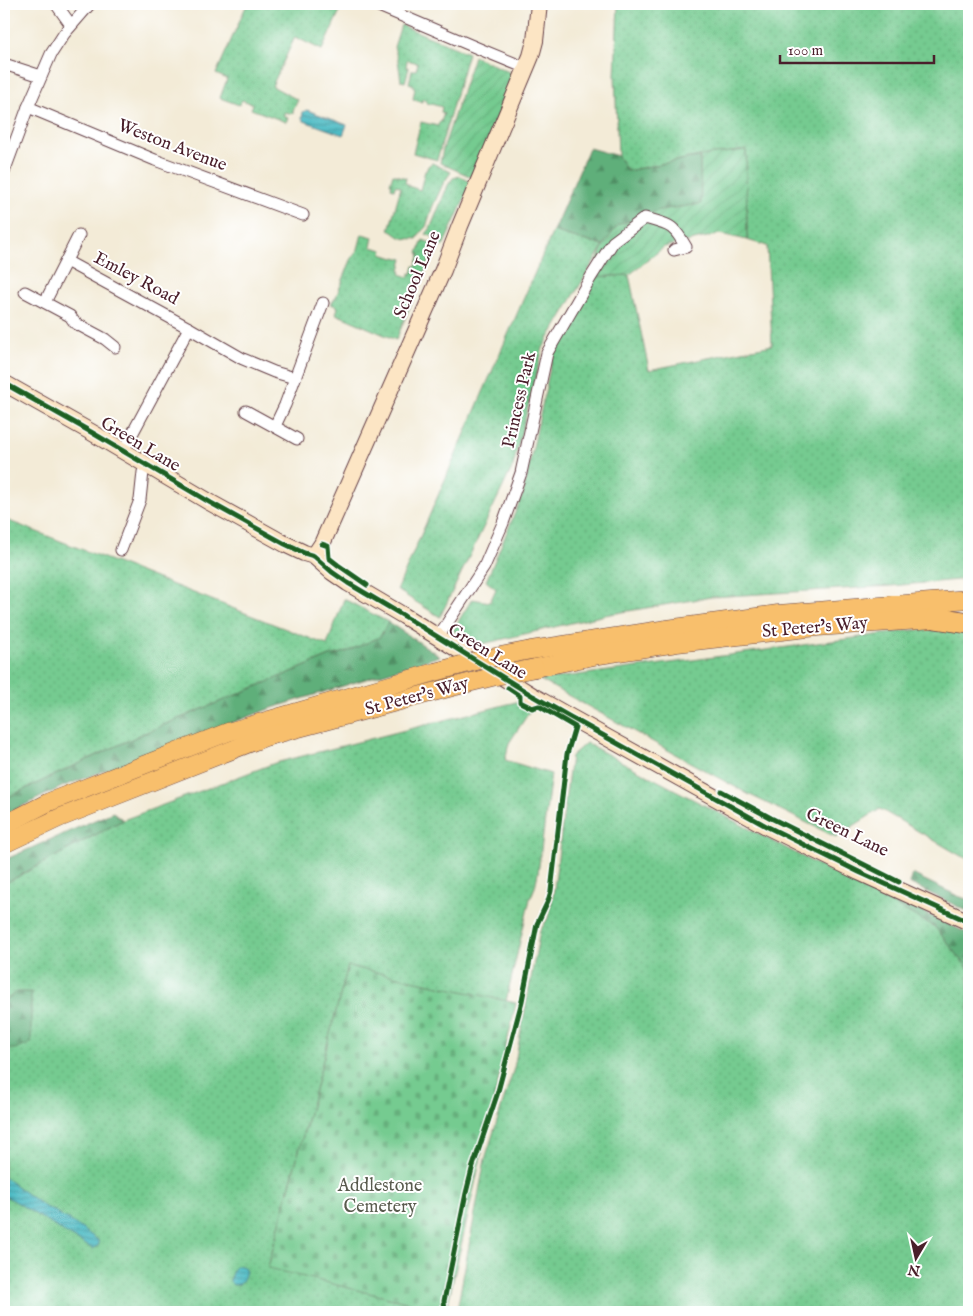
<svg xmlns="http://www.w3.org/2000/svg" width="973" height="1316" font-family="'IM FELL English',serif">
  <defs>
    <pattern id="grass-dots" width="8" height="8" patternUnits="userSpaceOnUse" patternTransform="scale(1.25)"><rect width="8" height="8" fill="#74cb90"/><path d="M2 2h.1M6 6h.1" fill="none" stroke="#66ae7c" stroke-width="1.8" stroke-linecap="round"/></pattern>
    <pattern id="forest-firs" width="22" height="20" patternUnits="userSpaceOnUse" patternTransform="scale(1.25)"><rect width="22" height="20" fill="#5faf7a"/><path d="M5 1l3.5 6h-7zM16 11l3.5 6h-7z" fill="#508e64"/></pattern>
    <pattern id="cemetery-stones" width="16" height="16" patternUnits="userSpaceOnUse" patternTransform="scale(1.25)"><rect width="16" height="16" fill="#74cb90"/><path d="M2 7V4a2 2 0 0 1 4 0v3zM10 15v-3a2 2 0 0 1 4 0v3z" fill="#66ae7c"/></pattern>
    <pattern id="garden-furrows" width="10" height="10" patternUnits="userSpaceOnUse" patternTransform="scale(1.25)"><rect width="10" height="10" fill="#74cb90"/><path d="M-1 1l2-2M0 10L10 0M9 11l2-2" fill="none" stroke="#66ae7c"/></pattern>
    <pattern id="water-rules" width="6" height="5" patternUnits="userSpaceOnUse" patternTransform="scale(1.25)"><rect width="6" height="5" fill="#4ebcc5"/><path d="M0 2.5h6" fill="none" stroke="#4398a0"/></pattern>
  </defs>
  <rect width="100%" height="100%" fill="#fff"/>
  <filter id="ink" filterUnits="userSpaceOnUse"><feTurbulence type="fractalNoise" baseFrequency=".02" numOctaves="2"/><feDisplacementMap in="SourceGraphic" scale="10" xChannelSelector="R" yChannelSelector="G"/><feConvolveMatrix kernelMatrix="1 2 1 2 8 2 1 2 1" color-interpolation-filters="sRGB"/></filter>
  <filter id="wash" filterUnits="userSpaceOnUse"><feTurbulence type="fractalNoise" baseFrequency=".0096" numOctaves="4" result="noise"/><feDisplacementMap in="SourceGraphic" scale="20" xChannelSelector="R" yChannelSelector="G"/><feGaussianBlur stdDeviation="1.12" result="paint"/><feColorMatrix in="noise" values="0 0 0 0 0 0 0 0 0 0 0 0 0 0 0 0 0 1.4 0 .05"/><feComposite in="paint" operator="in"/></filter>
  <g filter="url(#wash)">
    <rect width="100%" height="100%" fill="#f3ebd7"/>
    <!-- grass -->
    <g fill="url(#grass-dots)" stroke="#5f755e">
      <path d="M247,4h96l-21,46 -27,-13 -23,49 26,14 -5,10v4l-8,-2 -2,4 5,2 -2,4 -35,-13 2,-5 -11,-4 -3,5 -19,-7 7,-19 -11,-5z"/>
      <path d="M618,4h351v575l-78,7 -180,11 -106,18 -131,31 -21,-16 19,-31 18,3 6,-13 -10,-8 37,-87 29,-135 39,-82 38,-2 20,95 123,-25 -5,-99 -20,-6 -1,-90 -46,6 -73,15 -9,-15 -3,-81z"/>
      <path d="M401,25l67,28 -31,107 -24,-7 8,-31 17,4 1,-4h2l3,-9 -3,-1 1,-5 -15,-4 -2,-4h-3v3l-9,-3 2,-11h-1v-3l-5,-2 3,-13h4l2,-7 -11,-3 -1,7 3,1 -4,14 -4,-1 -3,-21 -4,-13z"/>
      <path d="M432,163l19,9 -8,12 -11,24 -6,19 -5,5 -4,7c-6,-1 -11,1 -17,-2 -4,-2 -6,-5 -11,-7l12,-43 -5,-2 -2,4 -3,-1 1,-4h-2l3,-10 13,4 -1,5 3,1v2l12,4 5,-19h1l2,-5z"/>
      <path d="M460,176l12,7 -29,63 -8,1 -39,93 -60,-26 2,-7 -7,-3 5,-7 15,-37 7,-11 4,-15 11,3 -2,10 12,3 -1,4 12,4 1,-1 8,2 -3,11 1,1 -1,3 9,3 1,-4 2,1 2,-8h2l4,-12 -2,-1 5,-13 11,4 2,-6 -10,-4 4,-5 18,-44 5,-7z"/>
      <path d="M553,231l50,15 -60,102 -30,118 -73,151 -43,-27z"/>
      <path d="M4,519l323,126 17,-46 44,23 -8,15 -34,15 -16,4 -188,78 -138,65z"/>
      <path d="M964,629l5,1v229l-8,-3 -81,-47 -44,28 -88,-43 -208,-114 145,-19 228,-31z"/>
      <path d="M516,702l14,9 -21,32 -4,17 46,14 -13,99 -3,14 -5,12 -24,102 -158,-35 -80,301 177,45h-441v-428l119,-64 152,-57z"/>
      <path d="M586,743l348,183 35,43v343h-508l-4,-2 28,-151 29,-91 26,-137 8,-13 5,-22 18,-140z"/>
    </g>
    <!-- forest -->
    <g fill="url(#forest-firs)" stroke="#546752">
      <path d="M589,148l29,8 9,15 73,-15 1,48 -41,6 -42,15 -15,21 -50,-15z"/>
      <path d="M388,622l52,34 -171,53 -205,77 -60,29v-16l138,-65 188,-78 16,-4 34,-15z"/>
      <path d="M113,812l10,8 -119,64v-24z"/>
      <path d="M912,874l46,22 11,4v12l-60,-29z"/>
      <path d="M874,888l95,46v35l-35,-43 -66,-35z"/>
      <path d="M17,992h14v51c-9,5 -17,7 -27,6v-48z"/>
    </g>
    <!-- cemetery -->
    <path fill="url(#cemetery-stones)" stroke="#5f755e" d="M348,966l168,37 -70,309 -178,-44z"/>
    <!-- garden -->
    <g fill="url(#garden-furrows)" stroke="#5f755e">
      <path d="M474,56l33,15c5,2 6,5 5,10l-38,97 -34,-15 3,-14z"/>
      <path d="M746,150l1,90 -27,-6 -56,13 -35,28 -38,2 12,-31 15,-21 42,-15 41,-6 -1,-48z"/>
    </g>
    <!-- water -->
    <g fill="url(#water-rules)" stroke="#4c6e78">
      <path d="M307,110l40,15 -4,10 -39,-14 -2,-3 1,-6z"/>
      <path d="M4,1177l41,30 10,4 7,6 6,2 30,21 1,5 -6,4 -26,-15 -54,-34 -9,-4z"/>
      <path d="M238,1265l6,2 2,4c-3,9 -2,14 -13,14l-3,-3c0,-7 3,-13 8,-17z"/>
    </g>
  </g>
  <g filter="url(#ink)">
    <g fill="none" stroke-linecap="round" stroke-linejoin="round">
      <defs>
        <g id="street">
          <path d="M56,4l15,21"/>
          <path d="M374,4l108,46 44,18"/>
          <path d="M4,64l37,12"/>
          <path d="M28,107l127,53 148,55"/>
          <path d="M4,172l24,-65 23,-53 13,-20 26,-30"/>
          <path d="M66,261l123,67 54,31 31,13 21,6"/>
          <path d="M25,292l45,24 5,7 30,16 10,8"/>
          <path d="M45,302l34,-67"/>
          <path d="M246,411l51,28"/>
          <path d="M275,426l10,-21 38,-102"/>
          <path d="M123,451l66,-123"/>
          <path d="M121,550l19,-50 3,-28 4,-6"/>
          <path d="M438,637l46,-70 19,-44 18,-50 26,-120 44,-76 22,-35 32,-24c25,7 28,6 41,29l-12,3"/>
        </g>
        <g id="secondary">
          <path d="M4,383l87,49 120,71 74,41 19,9 10,3 18,16 16,11 56,33 129,80 37,21 198,110 91,45 110,50"/>
          <path d="M314,556l8,-12 121,-274 17,-44 71,-170 4,-15 4,-37"/>
        </g>
        <g id="primary">
          <path d="M531,650l136,-21 111,-15 191,-15"/>
          <path d="M535,668l64,-13 78,-12 140,-16 132,-9"/>
          <path d="M4,825l45,-23 179,-70 207,-60"/>
          <path d="M4,844l55,-26 206,-81 191,-51"/>
        </g>
        <path id="highway" d="M936,618l33,5"/>
      </defs>
      <!-- street casing -->
      <use href="#street" stroke="#633e45" stroke-width="13"/>
      <!-- secondary casing -->
      <use href="#secondary" stroke="#633e45" stroke-width="18"/>
      <!-- primary casing -->
      <use href="#primary" stroke="#633e45" stroke-width="19"/>
      <!-- highway casing -->
      <use href="#highway" stroke="#633e45" stroke-width="23"/>
      <!-- street -->
      <use href="#street" stroke="#fff" stroke-width="11"/>
      <!-- secondary -->
      <use href="#secondary" stroke="#fce5c4" stroke-width="16"/>
      <!-- primary -->
      <use href="#primary" stroke="#f8bf6c" stroke-width="18"/>
      <!-- highway -->
      <use href="#highway" stroke="#f8bf6c" stroke-width="21"/>
      <defs>
        <g id="primary-bridge">
          <path d="M435,672l45,-12 51,-10"/>
          <path d="M456,686l40,-10 39,-8"/>
        </g>
      </defs>
      <!-- primary-bridge casing -->
      <use href="#primary-bridge" stroke="#633e45" stroke-width="19" stroke-linecap="butt"/>
      <!-- primary-bridge -->
      <use href="#primary-bridge" stroke="#f8bf6c" stroke-width="18"/>
      <defs>
        <g id="cycleway">
          <path d="M4,383l87,49 120,71 74,41 19,9 10,3 18,16 16,11 56,33 129,80 37,21 198,110 91,45 110,50"/>
          <path d="M322,544l6,2 1,12 9,7 29,20"/>
          <path d="M721,791l50,27 128,64"/>
          <path d="M445,1312l-1,-11 22,-108 6,-24 25,-74 25,-94 15,-77 11,-23 3,-10 16,-137 8,-27 -36,-21 -7,2 -12,-6v-6l-12,-8"/>
        </g>
      </defs>
      <!-- cycleway casing -->
      <use href="#cycleway" stroke="#fff" stroke-width="8"/>
      <!-- cycleway -->
      <use href="#cycleway" stroke="#1b5e20" stroke-width="5"/>
    </g>
  </g>
  <g text-anchor="middle" dominant-baseline="central" stroke-width="4" stroke-linejoin="round" paint-order="stroke">
    <!-- street labels -->
    <g font-size="18" fill="#4a1f2b" stroke="#fff">
      <text transform="translate(172 146) rotate(21)">Weston Avenue</text>
      <text transform="translate(418 275) rotate(-67)">School Lane</text>
      <text transform="translate(136 279) rotate(28)">Emley Road</text>
      <text transform="translate(520 400) rotate(-77)">Princess Park</text>
      <text transform="translate(140 445) rotate(31)">Green Lane</text>
      <text transform="translate(815 628) rotate(-5)">St Peter's Way</text>
      <text transform="translate(487 652) rotate(32)">Green Lane</text>
      <text transform="translate(417 697) rotate(-15)">St Peter's Way</text>
      <text transform="translate(847 833) rotate(26)">Green Lane</text>
    </g>
    <!-- park labels -->
    <g font-size="18" fill="#595b4e" stroke="#fff">
      <text x="380" y="1186">Addlestone<tspan x="380" dy="21">Cemetery</tspan></text>
    </g>
  </g>
  <!-- margin -->
  <rect width="973" height="1316" fill="none" stroke="#fff" stroke-width="20"/>
  <!-- north arrow -->
  <g transform="translate(916 1258) rotate(189)" stroke="#ffffff" stroke-width="4" paint-order="stroke">
  <path d="M0-4L9 19L0 12L-9 19Z" fill="#4a1f2b"/>
  <text y="-8" font-size="14" font-weight="bold" text-anchor="middle" fill="#4a1f2b">N</text>
  </g>
  <!-- scale -->
  <path d="M780 55v8h154v-8" fill="none" stroke="#4a1f2b" stroke-width="2.5"/>
  <text x="788" y="55" font-size="15" fill="#4a1f2b" stroke="#ffffff" stroke-width="4" paint-order="stroke">100 m</text>
</svg>
